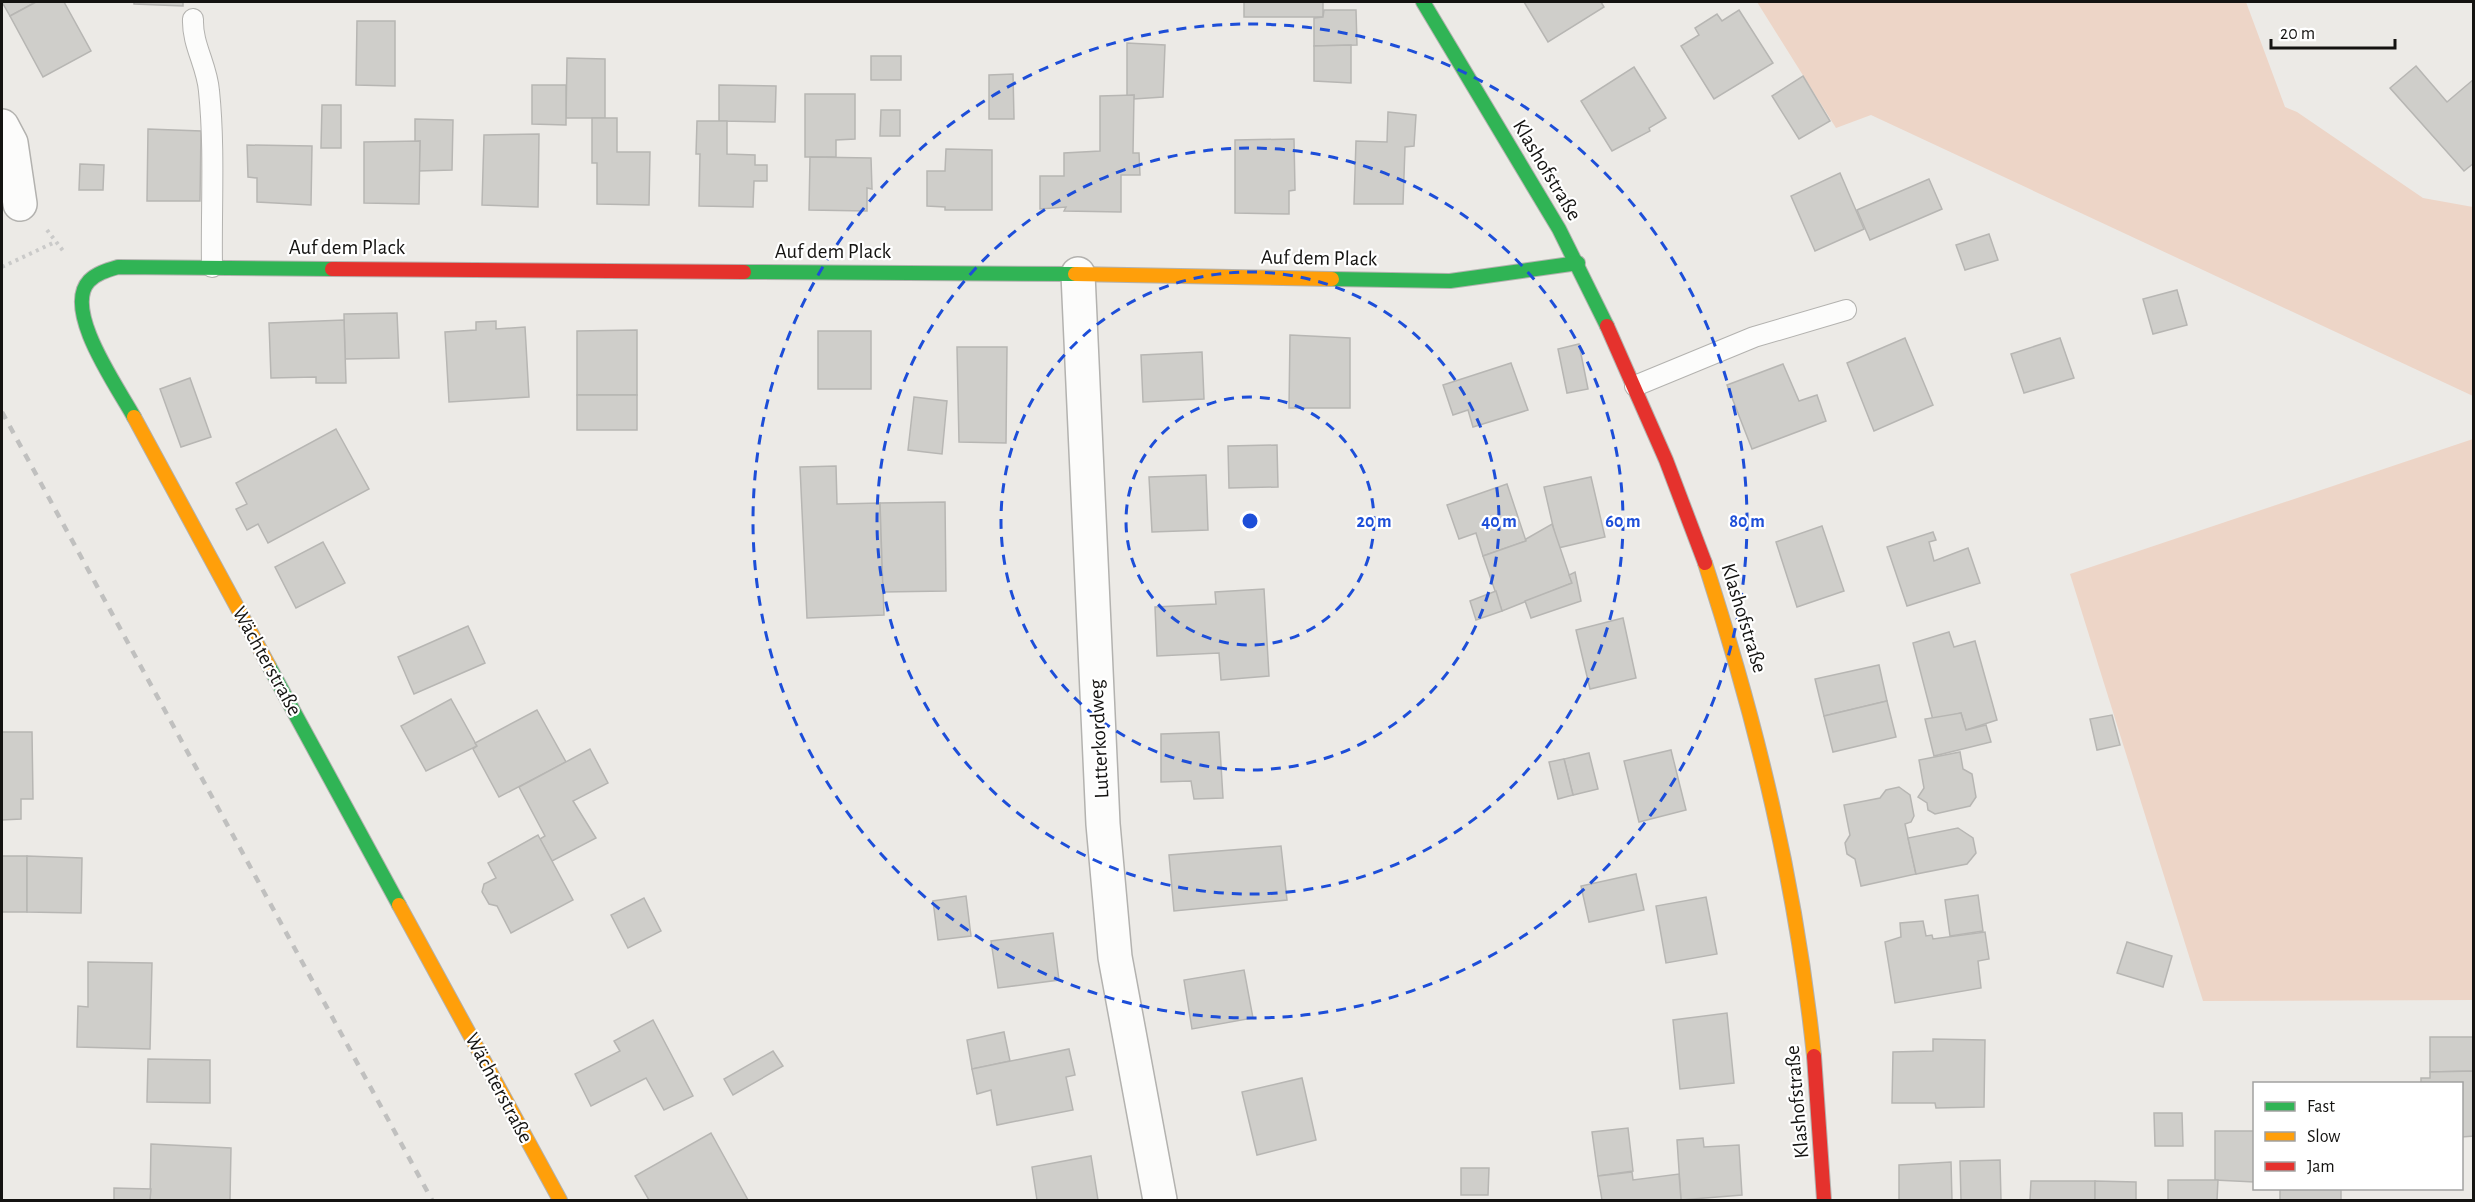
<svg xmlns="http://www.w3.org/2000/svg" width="2475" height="1202" font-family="'Alegreya Sans',sans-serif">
  <rect width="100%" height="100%" fill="#eceae6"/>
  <!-- green -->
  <g fill="#edd5c7">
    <path d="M1757,2h489l39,105 12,5 126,86 50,9v189l-602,-281 -35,13z"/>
    <path d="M2473,439v561l-270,1 -133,-427z"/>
  </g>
  <!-- building -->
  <g fill="#cfceca" stroke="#b7b6b3" stroke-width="1.5">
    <path d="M2,2h34l-26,14z"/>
    <path d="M36,2h28l27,49 -48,26 -33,-61z"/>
    <path d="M134,2h75h-26v4l-49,-2z"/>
    <rect x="1244" y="2" width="79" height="15"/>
    <path d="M1524,2h77l3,5 -56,35z"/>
    <path d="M1324,10h32l1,35 -43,1v-28l9,-1z"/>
    <path d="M1739,10l34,53 -59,36 -33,-53 18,-11 -4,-7 22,-14 5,7z"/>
    <path d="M357,21h38v65l-39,-1z"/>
    <path d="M1127,43l38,2 -2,52 -29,2v-4l-7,1z"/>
    <path d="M1351,45v38l-37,-2v-35z"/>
    <rect x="871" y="56" width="30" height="24"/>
    <path d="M567,58l38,1v59h-39z"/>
    <path d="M2416,66l31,36 27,-23v84l-10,8 -74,-83z"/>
    <path d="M1634,67l32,51 -17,10 1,3 -38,20 -31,-50z"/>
    <path d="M1013,74l1,45h-25v-44z"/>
    <path d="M1803,76l27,45 -31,18 -27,-43z"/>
    <path d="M532,85h34v40l-34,-1z"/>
    <path d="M719,85l57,1 -1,36 -56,-1z"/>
    <path d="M805,94h50v45l-19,1v17h-31z"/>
    <path d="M1134,95l-1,58h6l1,22h-19v37l-57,-1 2,-4 -26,2v-33h24v-23l36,-2v-55z"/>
    <path d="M322,105h19v43h-20z"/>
    <path d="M881,110h19v26h-20z"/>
    <path d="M1388,112l28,3 -2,31 -9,1 -2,57h-49l2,-63 31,1z"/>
    <path d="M592,118h25v34h33l-1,53 -52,-1v-41h-5z"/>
    <path d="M415,119l38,1 -1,50 -33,1 1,-30 -5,1z"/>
    <path d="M697,121h30v33l28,1v10h12v16h-13l-1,26 -54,-1 1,-52h-4z"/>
    <path d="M148,129l53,2 -1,70h-53z"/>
    <path d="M539,134l-1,73 -56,-2 2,-70z"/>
    <path d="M1294,139l1,51 -6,1v23l-54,-1v-73z"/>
    <path d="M420,141l-1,63 -55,-1v-61z"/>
    <path d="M247,145l65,1 -1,59 -54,-3v-24l-9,-1z"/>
    <path d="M946,149l46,1v60h-47v-3l-18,-1v-35h18z"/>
    <path d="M810,157l61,1 1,31 -5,-1v23l-58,-1z"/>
    <path d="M80,164l24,1 -1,25h-24z"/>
    <path d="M1840,173l24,56 -49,22 -24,-55z"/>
    <path d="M1929,179l13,30 -72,31 -13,-30z"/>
    <path d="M1989,234l9,26 -33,10 -9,-25z"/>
    <path d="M2177,290l10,35 -34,9 -10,-35z"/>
    <path d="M397,313l2,45 -54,1 -1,-45z"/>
    <path d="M344,320l2,63h-30v-6l-45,1 -2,-55z"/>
    <path d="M496,321v8l29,-2 4,70 -80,5 -4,-70 31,-2v-8z"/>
    <path d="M637,330v65h-60v-64z"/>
    <rect x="818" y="331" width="53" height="58"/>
    <path d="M1290,335l60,3v70h-61z"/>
    <path d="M1905,338l28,67 -59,26 -27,-68z"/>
    <path d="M2060,338l14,40 -50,15 -13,-39z"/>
    <path d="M1579,344l9,45 -21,4 -9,-44z"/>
    <path d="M957,347h50l-1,96 -47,-1z"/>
    <path d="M1202,352l2,47 -61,3 -2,-47z"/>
    <path d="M1511,363l17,47 -55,17 -5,-17 -15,5 -10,-30z"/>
    <path d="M1783,364l16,37 18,-6 9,26 -74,28 -25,-64z"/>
    <path d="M190,378l21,59 -30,10 -21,-58z"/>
    <rect x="577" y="395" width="60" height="35"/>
    <path d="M914,397l33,4 -5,53 -34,-4z"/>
    <path d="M336,429l33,60 -101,54 -10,-19 -11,6 -11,-21 11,-5 -11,-21z"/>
    <path d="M1277,445l1,42 -49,1 -1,-42z"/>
    <path d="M836,466l1,38 43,-1 4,112 -77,3 -7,-151z"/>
    <path d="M1206,475l2,55 -56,2 -3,-55z"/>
    <path d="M1591,477l14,60 -47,11 -14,-61z"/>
    <path d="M1507,484l19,57 -43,15 -7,-23 -17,6 -12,-34z"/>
    <path d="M945,502l1,89 -63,1 -3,-89z"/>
    <path d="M1552,524l20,59 -70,28 -19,-55 43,-15v-2z"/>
    <path d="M1822,526l22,65 -47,16 -21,-65z"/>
    <path d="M1933,532l3,8 -7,2 5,19 34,-13 12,35 -73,23 -20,-59z"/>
    <path d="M323,542l22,41 -49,25 -21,-41z"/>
    <path d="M1575,572l6,29 -50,17 -6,-17 47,-18 -3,-8z"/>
    <path d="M1264,589l5,87 -48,4 -2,-27 -62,3 -2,-49 61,-3 -1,-12z"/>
    <path d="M1496,591l6,20 -26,9 -6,-19z"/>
    <path d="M1623,618l13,60 -46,11 -14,-59z"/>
    <path d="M468,626l17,37 -71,31 -16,-37z"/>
    <path d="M1949,632l5,15 21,-6 22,79 -31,10 -5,-17 -28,7 -20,-77z"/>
    <path d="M1879,665l8,36 -63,15 -9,-37z"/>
    <path d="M451,699l26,47 -51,25 -25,-45z"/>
    <path d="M1887,701l9,36 -63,15 -9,-36z"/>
    <path d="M537,710l29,52 -67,35 -26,-48 4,-3 -2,-3z"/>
    <path d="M1961,713l5,17 20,-5 5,17 -57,14 -9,-37z"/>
    <path d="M2112,715l8,30 -23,5 -7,-31z"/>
    <path d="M2,732h30l1,67h-12v20l-19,1z"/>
    <path d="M1219,732l4,66 -29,1 -3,-18 -30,1v-48z"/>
    <path d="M590,749l18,34 -35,18 23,37 -44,23 -12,-22 5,-3 -26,-49z"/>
    <path d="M1671,750l15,60 -47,12 -15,-61z"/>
    <path d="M1960,752l3,17 9,5 4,23 -6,9 -35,8 -7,-4 -1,-7 -9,-6 6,-9 -5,-28z"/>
    <path d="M1589,753l9,36 -25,6 -9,-36z"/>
    <path d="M1564,759l9,36 -15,4 -9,-37z"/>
    <path d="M1899,787l11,8 4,21 -3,6 -6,2 11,50 -55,12 -6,-27 -8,-5 -2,-11 5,-8 -6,-30 36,-7 6,-8z"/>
    <path d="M1958,828l15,10 3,15 -9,11 -51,10 -8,-36z"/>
    <path d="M538,835l35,65 -62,33 -14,-27 -8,-2 -7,-12 2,-8 12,-6 -8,-15z"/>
    <path d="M1281,846l6,54 -113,11 -5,-56z"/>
    <rect x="2" y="856" width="25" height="56"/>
    <path d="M27,856l55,2 -1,55 -54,-1z"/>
    <path d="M1636,874l8,36 -55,12 -8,-36z"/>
    <path d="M1978,895l5,36 -33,5 -5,-36z"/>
    <path d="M966,896l5,40 -33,4 -5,-39z"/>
    <path d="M1706,897l11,57 -51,9 -10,-57z"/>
    <path d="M644,898l17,33 -33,17 -17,-33z"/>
    <path d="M1923,921l3,15 6,-1 1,4 52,-7 4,27 -11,2 3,27 -86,15 -10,-61 16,-5 -1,-14z"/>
    <path d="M1053,933l6,47 -61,8 -7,-47z"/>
    <path d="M2127,942l45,14 -9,31 -46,-14z"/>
    <path d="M88,962l64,1 -2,86 -73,-2 1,-41 10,1z"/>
    <path d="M1244,970l9,48 -61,11 -8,-49z"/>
    <path d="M1727,1013l7,70 -54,6 -7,-69z"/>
    <path d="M653,1020l40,76 -29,14 -18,-32 -55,28 -16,-32 45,-23 -6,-10z"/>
    <path d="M1004,1032l6,29 -38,8 -5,-29z"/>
    <path d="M2430,1037h44v34l-44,1z"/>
    <path d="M1933,1039l52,1 -1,67 -48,1 -1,-5h-43l1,-51 40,-1z"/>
    <path d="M1069,1049l6,26 -9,2 7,33 -76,15 -6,-35 -14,4 -5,-25z"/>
    <path d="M773,1051l10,15 -50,29 -9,-16z"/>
    <path d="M148,1059l62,1v43l-63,-1z"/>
    <path d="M2474,1071v65l-12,1v-53h-41v-6h9v-6z"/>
    <path d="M1302,1078l14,62 -59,15 -15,-63z"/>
    <path d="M2154,1113h28l1,33h-28z"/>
    <path d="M1628,1128l5,43 -35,5 -6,-44z"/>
    <path d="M2215,1131h39v51l-39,-2z"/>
    <path d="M711,1133l37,67h-99l-14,-24z"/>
    <path d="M1703,1138l1,9 35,-2 3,50 -61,5 -4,-60z"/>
    <path d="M151,1144l80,4 -1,52h-80z"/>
    <path d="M1091,1156l7,44h-61l-5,-33z"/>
    <path d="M2000,1160l1,40h-40l-1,-39z"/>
    <path d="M1951,1162l1,38h-53v-35z"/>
    <path d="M1461,1168h28l-1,27h-27z"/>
    <path d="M1632,1172l1,8 46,-6 2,26h-79l-4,-24z"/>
    <path d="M2168,1180h50l-1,20h-49z"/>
    <path d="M2031,1181h64v19h-65z"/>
    <path d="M2095,1181l41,1v18h-41z"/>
    <path d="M114,1188l37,1 -1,11h-36z"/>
    <rect x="2280" y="1188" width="61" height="12"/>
  </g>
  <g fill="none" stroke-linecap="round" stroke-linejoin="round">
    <defs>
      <g id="lane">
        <path d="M193,19c-1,26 14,46 16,72 6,58 2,118 3,176"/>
        <path d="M1635,386l119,-49 92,-27"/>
      </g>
      <g id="street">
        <path d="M2,126l9,17 9,61"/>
        <path d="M1078,274l25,550 12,133 45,243"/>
      </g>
      <g id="fast">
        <path d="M1423,2l136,227 48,97"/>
        <path d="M744,272l331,2"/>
        <path d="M1332,279l118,2 128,-18"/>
        <path d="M134,417c-15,-28 -72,-107 -45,-136 8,-8 19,-11 29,-14l214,2"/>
        <path d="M269,666l130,239"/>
      </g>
      <g id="slow">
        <path d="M1075,274l257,5"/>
        <path d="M134,417l135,249"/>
        <path d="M1705,563c53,164 91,321 109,493"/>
        <path d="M399,905l161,295"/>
      </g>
      <g id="jam">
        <path d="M332,269l412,3"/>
        <path d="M1607,326l59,134 39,103"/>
        <path d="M1814,1056l10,144"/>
      </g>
    </defs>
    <!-- lane casing -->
    <use href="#lane" stroke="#b3b2af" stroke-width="22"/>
    <!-- street casing -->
    <use href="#street" stroke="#b3b2af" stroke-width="36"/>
    <!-- fast casing -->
    <use href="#fast" stroke="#b3b2af" stroke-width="16"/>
    <!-- slow casing -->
    <use href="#slow" stroke="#b3b2af" stroke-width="16"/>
    <!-- jam casing -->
    <use href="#jam" stroke="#b3b2af" stroke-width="16"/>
    <!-- path -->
    <g stroke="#cacac9" stroke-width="4" stroke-dasharray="3 4.5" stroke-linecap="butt">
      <path d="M47,230l17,22"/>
      <path d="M2,267l53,-25"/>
    </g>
    <!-- lane -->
    <use href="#lane" stroke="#fcfcfb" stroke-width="20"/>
    <!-- street -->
    <use href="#street" stroke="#fcfcfb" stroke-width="33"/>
    <!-- fast -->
    <use href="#fast" stroke="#30b455" stroke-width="14"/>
    <!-- slow -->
    <use href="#slow" stroke="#ff9f0a" stroke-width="14"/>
    <!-- jam -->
    <use href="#jam" stroke="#e5322d" stroke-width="14"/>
    <!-- rail -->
    <path stroke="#c0c0bf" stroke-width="4.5" stroke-dasharray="8 8" stroke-linecap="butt" d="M2,412l430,788"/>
  </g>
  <!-- distance rings -->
  <g fill="none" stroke="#1d4ed8" stroke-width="3" stroke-dasharray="10 8">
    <circle cx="1250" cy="521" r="124"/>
    <circle cx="1250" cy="521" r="249"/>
    <circle cx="1250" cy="521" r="373"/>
    <circle cx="1250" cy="521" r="497"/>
  </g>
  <g text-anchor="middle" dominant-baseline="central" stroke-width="4.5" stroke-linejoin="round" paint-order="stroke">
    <!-- street labels -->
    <g font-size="21" fill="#141311" stroke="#fff">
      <text transform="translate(1547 170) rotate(59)">Klashofstraße</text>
      <text x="347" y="247">Auf dem Plack</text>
      <text x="833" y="251">Auf dem Plack</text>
      <text transform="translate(1319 258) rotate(1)">Auf dem Plack</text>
      <text transform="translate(1744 618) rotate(73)">Klashofstraße</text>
      <text transform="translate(267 661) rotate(61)">Wächterstraße</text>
      <text transform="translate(1099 739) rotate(-93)">Lutterkordweg</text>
      <text transform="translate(499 1088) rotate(62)">Wächterstraße</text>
      <text transform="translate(1797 1102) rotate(-95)">Klashofstraße</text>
    </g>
  </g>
  <circle cx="1250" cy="521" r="9" fill="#1d4ed8" stroke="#fff" stroke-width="3"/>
  <g font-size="18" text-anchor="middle" font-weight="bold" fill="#1d4ed8" stroke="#fff" stroke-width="4.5" stroke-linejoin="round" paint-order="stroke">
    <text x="1374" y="527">20 m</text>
    <text x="1499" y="527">40 m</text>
    <text x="1623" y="527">60 m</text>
    <text x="1747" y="527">80 m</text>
  </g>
  <!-- border -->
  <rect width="2475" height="1202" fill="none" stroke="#141311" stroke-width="6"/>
  <!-- legend -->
  <rect x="2253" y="1082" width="210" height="108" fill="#ffffff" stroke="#a1a1a0" stroke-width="1.5"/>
  <rect x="2265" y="1102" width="30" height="9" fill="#30b455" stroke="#a1a1a0" stroke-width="1.5"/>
  <text x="2307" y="1112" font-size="18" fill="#141311">Fast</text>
  <rect x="2265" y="1132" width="30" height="9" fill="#ff9f0a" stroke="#a1a1a0" stroke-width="1.5"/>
  <text x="2307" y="1142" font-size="18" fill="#141311">Slow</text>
  <rect x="2265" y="1162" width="30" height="9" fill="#e5322d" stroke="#a1a1a0" stroke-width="1.5"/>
  <text x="2307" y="1172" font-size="18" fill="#141311">Jam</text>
  <!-- scale -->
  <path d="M2271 39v9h124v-9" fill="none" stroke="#141311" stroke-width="3"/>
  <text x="2280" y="39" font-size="18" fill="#141311" stroke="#ffffff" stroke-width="4.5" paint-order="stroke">20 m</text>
</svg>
